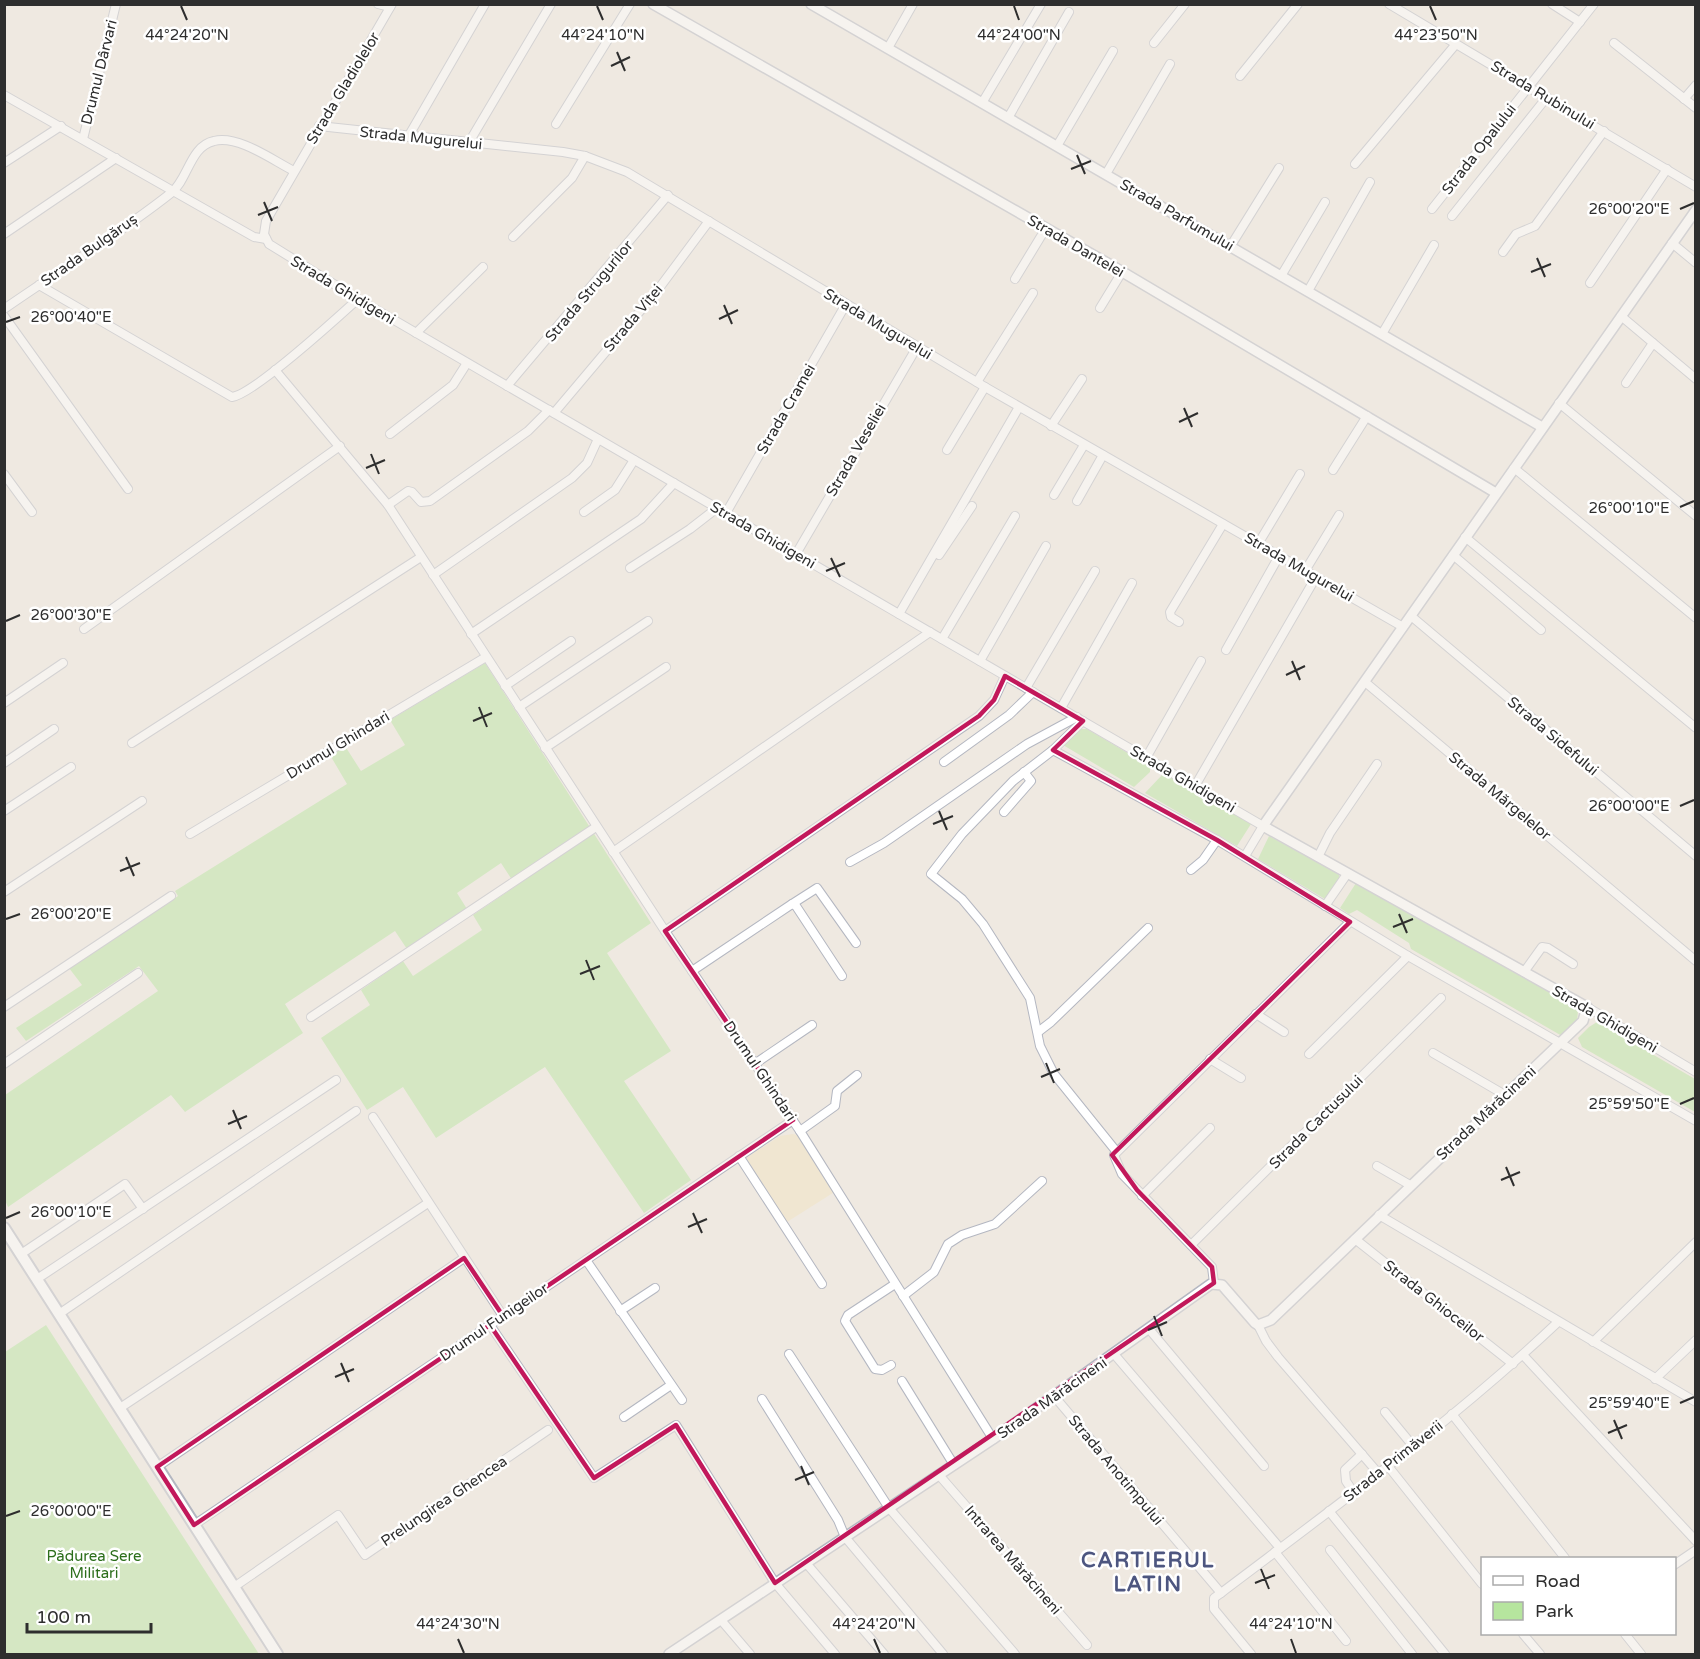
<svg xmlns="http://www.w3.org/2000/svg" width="1700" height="1659" font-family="'Varela Round',sans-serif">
  <rect width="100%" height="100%" fill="#efe9e1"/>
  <!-- education -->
  <path fill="#f0e6d1" d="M793,1134l8,2 35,55 -49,31 -41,-64 34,-22z"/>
  <!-- green -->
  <g fill="#b6e59e">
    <path d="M485,663l166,260 -44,30 64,98 -47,30 67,99 -47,33 -99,-146 -109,71 -33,-51 -36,23 -46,-72 49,-33 -9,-15 42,-29 10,15 69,-46 -9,-15 43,-29 -15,-23 -44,30 10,16 -60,40 -12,-18 -110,73 18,29 -118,79 -14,-17 -163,112 -3,-7v-105l153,-104 -19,-25 -113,75 -10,-13 66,-43 -13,-17 109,-72 -3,-5 172,-107 -17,-29 15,-9 16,25 44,-26 -15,-25z"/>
    <path d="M1080,729h7l63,37v6l-16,15 -71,-42z"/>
    <path d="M1162,775l6,1 83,48 -14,22 -92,-53z"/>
    <path d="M1269,836l70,38v5l-14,20 -67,-40z"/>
    <path d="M1356,883l217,121 5,7 -1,10 -15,15 -151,-87 -2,-6 -52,-33 -8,4 -9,-6z"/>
    <path d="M1597,1022l98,57v33l-113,-65 -4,-9 11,-11z"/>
    <path d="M46,1325l213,329h-254v-302z"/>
  </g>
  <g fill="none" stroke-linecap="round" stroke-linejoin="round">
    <defs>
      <g id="minor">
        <path d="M378,4l12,3"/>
        <path d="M392,4l-126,217 -2,13 5,10 89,55 905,527 -18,30"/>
        <path d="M1389,4l307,183"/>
        <path d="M1552,4l28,18"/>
        <path d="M1154,43l31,-39"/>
        <path d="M1614,43l82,65"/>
        <path d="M888,48l25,-44"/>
        <path d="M1240,76l58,-72"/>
        <path d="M4,95l250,142 12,2"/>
        <path d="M1684,99l12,-14"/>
        <path d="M982,103l59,-99"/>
        <path d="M1008,118l61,-106"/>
        <path d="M556,124l74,-120"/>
        <path d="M319,126l244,26 22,4 42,16 358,215 418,240"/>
        <path d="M408,137l77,-133"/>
        <path d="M83,139l33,-135"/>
        <path d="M468,144l83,-140"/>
        <path d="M1057,146l56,-95"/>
        <path d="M4,163l57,-37"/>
        <path d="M1355,164l101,-120"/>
        <path d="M1106,174l64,-110"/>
        <path d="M1432,209l162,-205"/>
        <path d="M1452,216l95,-119"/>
        <path d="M4,234l112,-76"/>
        <path d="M513,237l59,-59 13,-22"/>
        <path d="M1672,243l24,20"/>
        <path d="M1230,247l49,-79"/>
        <path d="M1503,252l13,-18 19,-8 69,-95"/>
        <path d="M1281,276l44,-74"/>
        <path d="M1015,279l31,-51"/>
        <path d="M1590,283l77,-114"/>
        <path d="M39,285l193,112c22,-3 105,-79 126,-98"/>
        <path d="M1308,291l62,-109"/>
        <path d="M1100,308l22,-36"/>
        <path d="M4,309c56,-39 114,-74 167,-116 17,-13 19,-47 43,-52 25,-6 58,19 80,30"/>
        <path d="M4,316l124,173"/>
        <path d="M1621,316l75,63"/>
        <path d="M416,333l67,-66"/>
        <path d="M1382,334l52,-89"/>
        <path d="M275,370l113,135 277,426 135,200 193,308"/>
        <path d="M977,382l56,-89"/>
        <path d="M1626,383l27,-40"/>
        <path d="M507,386l161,-191"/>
        <path d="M1559,403l137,113"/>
        <path d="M554,413l103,-122 52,-70"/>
        <path d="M1051,426l31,-47"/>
        <path d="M390,434l63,-49 14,-22"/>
        <path d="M947,450l38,-63"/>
        <path d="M1514,468l182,150"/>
        <path d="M1333,470l34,-54"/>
        <path d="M4,474l28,38"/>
        <path d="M1054,495l30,-50"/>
        <path d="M1077,501l26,-46"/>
        <path d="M388,505l20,-14 4,1 9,10 9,-1 98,-70 21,-21"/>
        <path d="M584,512l31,-22 19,-30"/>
        <path d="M726,513l120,-209"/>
        <path d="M1465,537l231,191"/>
        <path d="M1258,544l42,-70"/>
        <path d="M796,554l121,-207"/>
        <path d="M939,555l33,-49"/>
        <path d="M1453,555l88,75"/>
        <path d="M630,568l60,-39 27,-21"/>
        <path d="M1305,571l34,-56"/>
        <path d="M433,575l139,-97 15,-15 11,-24"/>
        <path d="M899,614l120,-207"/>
        <path d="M1411,616l285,240"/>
        <path d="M1179,622l-8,-5 -1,-5 53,-88"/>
        <path d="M84,629l256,-183"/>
        <path d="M471,634l170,-115 33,-36"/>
        <path d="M942,639l73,-123"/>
        <path d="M1226,650l53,-94"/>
        <path d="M980,661l66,-115"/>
        <path d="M1365,682l331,279"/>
        <path d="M505,686l66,-45"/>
        <path d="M1026,688l69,-117"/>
        <path d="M4,703l59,-40"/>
        <path d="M519,707l129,-86"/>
        <path d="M1061,708l71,-125"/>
        <path d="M1083,721l-30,29 -40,31 -51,53 -31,40 31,25 21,25 47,74 10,48 14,28 62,77"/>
        <path d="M132,743l289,-186"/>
        <path d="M545,748l121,-81"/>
        <path d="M1053,750l164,90 191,116 288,165"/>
        <path d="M1146,758l55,-97"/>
        <path d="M944,762l65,-47 24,-23"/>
        <path d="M4,763l50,-34"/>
        <path d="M1195,786l121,-209"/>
        <path d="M4,811l67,-44"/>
        <path d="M1004,812l27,-31 -7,-9"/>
        <path d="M190,834l296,-177"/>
        <path d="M613,852l317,-220"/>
        <path d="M1318,857l12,-24 47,-69"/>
        <path d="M850,862l34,-19 143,-99 50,-27"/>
        <path d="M1191,870l12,-10 14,-20"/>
        <path d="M4,892l138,-91"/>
        <path d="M792,904l25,-16 39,55"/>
        <path d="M1325,906l22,-32"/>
        <path d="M665,931l314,-215 15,-16 11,-24"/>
        <path d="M692,971l100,-67 4,2 46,70"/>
        <path d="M1524,972l18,-25 6,1 25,16"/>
        <path d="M4,1007l167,-111"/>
        <path d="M1587,1007l109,65"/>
        <path d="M1256,1014l28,18"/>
        <path d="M311,1017l285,-190"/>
        <path d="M1038,1032l13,-10 97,-94"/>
        <path d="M1433,1053l72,42"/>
        <path d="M1309,1054l99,-98"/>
        <path d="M1210,1059l31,19"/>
        <path d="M756,1063l56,-38"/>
        <path d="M4,1064l134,-91"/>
        <path d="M373,1117l130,199"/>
        <path d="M800,1131l35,-25 2,-15 20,-16"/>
        <path d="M739,1156l83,128"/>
        <path d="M1377,1166l33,19"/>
        <path d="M1142,1196l68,-68"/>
        <path d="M1379,1215l317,187"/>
        <path d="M1355,1239l158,125"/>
        <path d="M1191,1245l250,-247"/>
        <path d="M21,1254l104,-70 18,25"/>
        <path d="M586,1260l96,140"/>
        <path d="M37,1279l299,-199"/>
        <path d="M1214,1283l-2,-16 -90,-93 -8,-19 236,-233"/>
        <path d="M903,1296l31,-24 14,-28 14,-9 33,-11 47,-43"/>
        <path d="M620,1311l35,-23"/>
        <path d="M59,1314l297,-203"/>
        <path d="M490,1325l104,153 82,-53 99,158 60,71"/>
        <path d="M1258,1325l8,16 12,16 101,117"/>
        <path d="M1149,1329l115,137"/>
        <path d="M1593,1342l103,-100"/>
        <path d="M789,1354l100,154 126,146"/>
        <path d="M1114,1354l166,194"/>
        <path d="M1523,1355l173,186"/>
        <path d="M891,1365l-9,5 -7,-1 -30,-48 3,-6 47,-31"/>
        <path d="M1655,1379l41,-39"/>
        <path d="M902,1381l52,84"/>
        <path d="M1054,1396l167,197 -7,5v11l37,45"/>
        <path d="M762,1399l76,121 7,17 98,117"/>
        <path d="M120,1408l308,-205"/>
        <path d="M1385,1412l28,34"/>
        <path d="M1452,1414l113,144"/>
        <path d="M624,1417l47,-32"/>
        <path d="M1388,1466l94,118"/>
        <path d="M157,1467l307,-209"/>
        <path d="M939,1475l148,170"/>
        <path d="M1354,1493l-8,-12 -1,-11 17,-16"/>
        <path d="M1329,1511l116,143"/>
        <path d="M194,1525l599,-405"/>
        <path d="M1330,1550l82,104"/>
        <path d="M1275,1552l71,89"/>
        <path d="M806,1563l78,91"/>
        <path d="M1674,1565l22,-15"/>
        <path d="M234,1587l104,-72 27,40 183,-125"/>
        <path d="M1221,1593c115,-87 232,-172 337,-271"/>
        <path d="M721,1620l29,34"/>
        <path d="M1523,1634l17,20"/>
        <path d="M1625,1634l16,20"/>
      </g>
      <g id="tertiary">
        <path d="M653,4l456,260 387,229"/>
        <path d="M811,4l731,423"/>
        <path d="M669,1654l324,-215 218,-155 11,1 33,38 3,2 13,-5 312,-299 4,-14 -324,-181 433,-616"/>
      </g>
      <path id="secondary" d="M4,1228l273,426"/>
    </defs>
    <!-- minor casing -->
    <use href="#minor" stroke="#b4b7c1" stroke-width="10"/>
    <!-- tertiary casing -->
    <use href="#tertiary" stroke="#b4b7c1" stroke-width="12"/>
    <!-- secondary casing -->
    <use href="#secondary" stroke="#b4b7c1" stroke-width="14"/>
    <!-- minor -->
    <use href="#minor" stroke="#fff" stroke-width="8"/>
    <!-- tertiary -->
    <use href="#tertiary" stroke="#fff" stroke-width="9"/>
    <!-- secondary -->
    <use href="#secondary" stroke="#fff" stroke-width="10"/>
  </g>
  <!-- marked area -->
  <path d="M0 0H1700V1659H0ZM1005,676l78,45 -30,29 164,90 133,82 -238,233 25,35 75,77 2,16 -439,300 -99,-158 -82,53 -104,-153 -296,200 -37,-58 307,-209 39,58 290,-196 -128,-189 314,-215 15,-16z" fill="#efe9e1" fill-opacity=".55" fill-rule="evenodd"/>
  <path fill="none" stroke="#c2185b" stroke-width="4.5" stroke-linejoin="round" d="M1005,676l78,45 -30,29 164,90 133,82 -238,233 25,35 75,77 2,16 -439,300 -99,-158 -82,53 -104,-153 -296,200 -37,-58 307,-209 39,58 290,-196 -128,-189 314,-215 15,-16z"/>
  <!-- ticks -->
  <path fill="none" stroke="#2e2e2e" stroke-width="2" d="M181,6l6,14M597,6l6,14M1014,6l5,14M1430,6l6,14M617,52l8,19M611,66l19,-9M1077,155l8,19M1071,169l20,-8M264,202l8,19M1680,209l14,-6M258,215l20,-8M1537,258l8,19M1531,272l20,-8M724,305l8,19M719,319l19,-9M6,322l14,-5M1184,408l8,19M1179,422l19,-9M371,454l8,20M366,468l19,-8M1680,507l14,-6M831,558l9,19M826,571l19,-8M6,621l14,-6M1292,661l8,19M1286,675l19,-9M479,707l8,20M473,721l19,-8M1680,806l14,-6M939,811l8,19M933,824l20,-8M126,857l8,19M120,871l20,-8M1399,914l8,19M6,919l14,-5M1393,927l20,-8M586,960l8,20M580,974l20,-8M1046,1063l8,20M1041,1077l19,-8M1680,1104l14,-6M233,1110l8,19M228,1124l19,-8M1506,1167l8,19M1501,1180l19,-8M693,1213l9,20M6,1218l14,-6M688,1227l19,-8M1154,1316l8,20M1148,1330l19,-8M341,1363l8,19M335,1377l19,-8M1680,1403l14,-6M1614,1420l8,19M1608,1433l19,-8M801,1466l8,19M795,1480l19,-8M6,1516l14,-5M1261,1569l8,20M1255,1583l20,-8M458,1639l6,14M874,1639l6,14M1291,1639l5,14"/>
  <g text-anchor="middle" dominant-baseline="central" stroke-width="5" stroke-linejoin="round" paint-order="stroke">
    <!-- street labels -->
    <g font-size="15" fill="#2e2e2e" stroke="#fff">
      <text transform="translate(99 72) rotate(-76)">Drumul Dârvari</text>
      <text transform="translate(343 88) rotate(-59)">Strada Gladiolelor</text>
      <text transform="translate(1543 95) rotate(31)">Strada Rubinului</text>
      <text transform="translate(421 138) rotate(6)">Strada Mugurelui</text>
      <text transform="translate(1479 149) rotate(-52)">Strada Opalului</text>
      <text transform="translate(1177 215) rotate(30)">Strada Parfumului</text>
      <text transform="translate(1076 246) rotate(30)">Strada Dantelei</text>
      <text transform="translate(89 250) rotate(-35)">Strada Bulgăruș</text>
      <text transform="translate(343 290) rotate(31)">Strada Ghidigeni</text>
      <text transform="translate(589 291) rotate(-50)">Strada Strugurilor</text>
      <text transform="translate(633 318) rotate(-50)">Strada Viței</text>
      <text transform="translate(878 324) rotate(31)">Strada Mugurelui</text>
      <text transform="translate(786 409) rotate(-60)">Strada Cramei</text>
      <text transform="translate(856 450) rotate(-60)">Strada Veseliei</text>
      <text transform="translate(763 535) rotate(30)">Strada Ghidigeni</text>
      <text transform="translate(1299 567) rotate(30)">Strada Mugurelui</text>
      <text transform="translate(1553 736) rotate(40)">Strada Sidefului</text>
      <text transform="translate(338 745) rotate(-31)">Drumul Ghindari</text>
      <text transform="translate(1183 779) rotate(30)">Strada Ghidigeni</text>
      <text transform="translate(1500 796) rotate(40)">Strada Mărgelelor</text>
      <text transform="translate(1605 1019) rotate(30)">Strada Ghidigeni</text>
      <text transform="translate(760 1071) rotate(56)">Drumul Ghindari</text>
      <text transform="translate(1486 1113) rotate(-43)">Strada Mărăcineni</text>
      <text transform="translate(1316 1122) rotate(-45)">Strada Cactusului</text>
      <text transform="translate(1434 1301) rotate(38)">Strada Ghioceilor</text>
      <text transform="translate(494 1322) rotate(-34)">Drumul Funigeilor</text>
      <text transform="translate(1052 1398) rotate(-35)">Strada Mărăcineni</text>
      <text transform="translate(1393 1461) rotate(-38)">Strada Primăverii</text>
      <text transform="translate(1116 1470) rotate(50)">Strada Anotimpului</text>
      <text transform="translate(444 1501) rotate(-34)">Prelungirea Ghencea</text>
      <text transform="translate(1013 1560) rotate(49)">Intrarea Mărăcineni</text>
    </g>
    <!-- park labels -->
    <g font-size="15" fill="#2c6e1b" stroke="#fff">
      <text x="94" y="1556">Pădurea Sere<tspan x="94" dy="17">Militari</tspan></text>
    </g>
    <!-- district labels -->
    <g font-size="21" font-weight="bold" letter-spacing="1.5" fill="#4d5680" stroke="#fff">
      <text x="1148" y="1560">CARTIERUL<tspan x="1148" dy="24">LATIN</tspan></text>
    </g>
  </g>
  <g font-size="15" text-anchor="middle" fill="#2e2e2e" stroke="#fff" stroke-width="5" stroke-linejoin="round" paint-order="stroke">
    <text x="187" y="40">44°24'20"N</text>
    <text x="603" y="40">44°24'10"N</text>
    <text x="1019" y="40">44°24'00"N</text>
    <text x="1436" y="40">44°23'50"N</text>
    <text x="1629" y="214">26°00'20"E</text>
    <text x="71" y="322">26°00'40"E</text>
    <text x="1629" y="513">26°00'10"E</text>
    <text x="71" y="620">26°00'30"E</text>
    <text x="1629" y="811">26°00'00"E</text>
    <text x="71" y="919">26°00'20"E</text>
    <text x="1629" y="1109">25°59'50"E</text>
    <text x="71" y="1217">26°00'10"E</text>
    <text x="1629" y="1408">25°59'40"E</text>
    <text x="71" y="1516">26°00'00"E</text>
    <text x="458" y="1629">44°24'30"N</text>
    <text x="874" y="1629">44°24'20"N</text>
    <text x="1291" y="1629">44°24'10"N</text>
  </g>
  <!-- border -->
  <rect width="1700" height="1659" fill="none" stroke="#2e2e2e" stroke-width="12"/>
  <!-- legend -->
  <rect x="1481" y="1557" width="195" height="78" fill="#ffffff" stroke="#ababab" stroke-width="1.5"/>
  <rect x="1493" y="1576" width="30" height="9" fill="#ffffff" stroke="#ababab" stroke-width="1.5"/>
  <text x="1535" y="1587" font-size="18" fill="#2e2e2e">Road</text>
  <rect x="1493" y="1602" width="30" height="18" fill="#b6e59e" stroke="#ababab" stroke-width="1.5"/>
  <text x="1535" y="1617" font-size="18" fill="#2e2e2e">Park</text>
  <!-- scale -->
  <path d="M27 1623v9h124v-9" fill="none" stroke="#2e2e2e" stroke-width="3"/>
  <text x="36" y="1623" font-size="18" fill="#2e2e2e" stroke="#ffffff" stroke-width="4.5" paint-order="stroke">100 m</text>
</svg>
